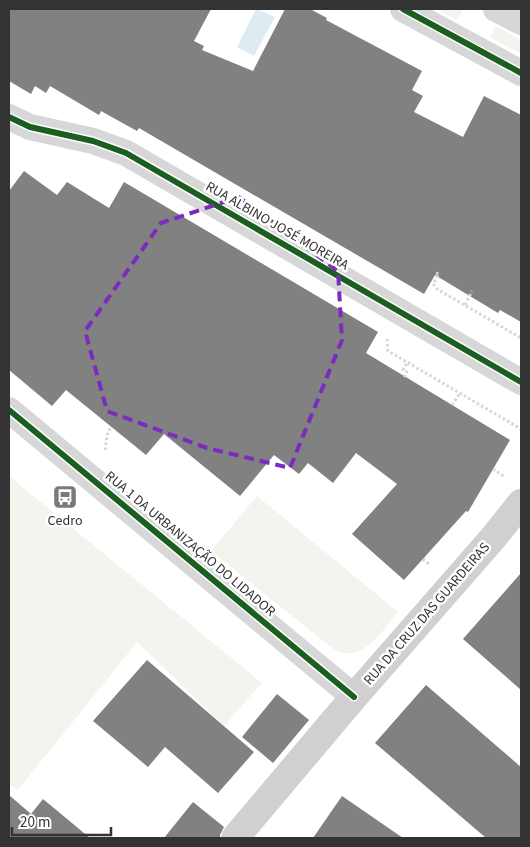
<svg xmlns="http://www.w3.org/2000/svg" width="530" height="847" font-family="'Source Sans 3',sans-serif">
  <rect width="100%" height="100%" fill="#fff"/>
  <!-- green -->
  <g fill="#f1f5ed">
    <path d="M436,9h27l-6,11z"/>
    <path d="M496,26l25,14v14l-31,-17z"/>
    <path d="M9,476l253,207 -38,43 -87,-84 -119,148 -9,-6z"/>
    <path d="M257,496l141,116c-16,19 -34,50 -62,39l-125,-100z"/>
  </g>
  <!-- water -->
  <path fill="#ddebf3" d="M256,9l19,8 -21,39 -17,-9z"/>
  <!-- building -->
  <g fill="#818181">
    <path d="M9,9h202l-17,32 10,5 -2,4 51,21 32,-62h25l17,9 -1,2 96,51 -10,19 11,6 -9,16 49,25 21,-41 37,19v207l-21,-12 -2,3 -63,-38 -11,19 -285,-166 -2,3 -36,-20 -2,4 -49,-29 -4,7 -11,-7 -4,8 -22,-13z"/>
    <path d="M24,171l33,24 10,-13 42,26 15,-26 254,150 -12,21 144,87 -42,72 -2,-1 -62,69 -52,-46 45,-50 -41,-31 -23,30 -25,-20 -9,11 -25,-19 -34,41 -76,-62 -18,21 -80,-65 -14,16 -43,-36v-179z"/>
    <path d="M521,573v117l-58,-51z"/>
    <path d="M147,660l107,92 -36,41 -53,-46 -17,20 -55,-46z"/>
    <path d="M426,685l95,82v71h-35l-111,-95z"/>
    <path d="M277,694l32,26 -36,43 -31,-26z"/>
    <path d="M9,795l22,19 12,-15 47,39h-81z"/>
    <path d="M342,796l61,42h-90z"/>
    <path d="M193,802l31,25 -4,8v3h-56z"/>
  </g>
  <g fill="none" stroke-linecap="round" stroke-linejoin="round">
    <!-- path -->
    <g stroke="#d6d6d6" stroke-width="3" stroke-dasharray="2.5 2.5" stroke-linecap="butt">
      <path d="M436,273l3,1 -6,10 4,5 84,49"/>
      <path d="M465,305l7,-14"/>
      <path d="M387,339l1,12 133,78"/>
      <path d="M404,377l3,-5 -4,-2 4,-7"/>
      <path d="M452,405l8,-12"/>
      <path d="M105,450l2,-15 4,-9"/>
      <path d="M493,469l12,8"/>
      <path d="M423,559l7,6"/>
    </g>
    <!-- minor -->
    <g stroke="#d7d7d7" stroke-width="26">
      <path d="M403,9l118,64"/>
      <path d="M496,9l25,13"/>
      <path d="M9,117l21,10 63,14 33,12 395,229"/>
      <path d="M9,410l345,287"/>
    </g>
    <!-- secondary -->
    <path stroke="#d0d0d0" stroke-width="28" d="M235,838l119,-141 139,-159 28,-35"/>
    <defs>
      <g id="cycleway">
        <path d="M403,9l118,64"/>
        <path d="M9,117l21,10 63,14 33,12 395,229"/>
        <path d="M9,410l345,287"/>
      </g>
    </defs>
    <!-- cycleway casing -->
    <use href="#cycleway" stroke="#fff" stroke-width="9"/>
    <!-- cycleway -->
    <use href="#cycleway" stroke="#1b5e20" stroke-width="6"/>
  </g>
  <!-- marked area -->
  <path fill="none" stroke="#7b2cbf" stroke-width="4" stroke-dasharray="10 6" stroke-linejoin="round" d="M239,197l99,74 4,69 -52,128 -83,-20 -100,-37 -22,-80 76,-108z"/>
  <!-- icons -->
  <defs>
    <symbol id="bus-square" viewBox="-11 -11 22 22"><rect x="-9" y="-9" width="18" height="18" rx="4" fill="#7a7a7a" stroke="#fff"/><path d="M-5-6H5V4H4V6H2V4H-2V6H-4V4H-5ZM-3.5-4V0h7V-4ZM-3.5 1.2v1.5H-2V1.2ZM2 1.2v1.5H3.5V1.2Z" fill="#fff"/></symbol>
  </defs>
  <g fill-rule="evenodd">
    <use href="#bus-square" x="51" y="483" width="28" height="28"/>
  </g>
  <g text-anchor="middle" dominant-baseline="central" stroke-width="5" stroke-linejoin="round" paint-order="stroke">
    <!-- street labels -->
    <g font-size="14" fill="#333" stroke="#fff">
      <text transform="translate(277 226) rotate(30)">RUA ALBINO JOSÉ MOREIRA</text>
      <text transform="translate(190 544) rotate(40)">RUA 1 DA URBANIZAÇÃO DO LIDADOR</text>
      <text transform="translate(427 614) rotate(-49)">RUA DA CRUZ DAS GUARDEIRAS</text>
    </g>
    <!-- poi labels -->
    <g font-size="14" fill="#333" stroke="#fff">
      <text x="65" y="521">Cedro</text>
    </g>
  </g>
  <!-- border -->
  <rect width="530" height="847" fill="none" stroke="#333333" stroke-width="20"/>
  <!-- scale -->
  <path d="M12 827v8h99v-8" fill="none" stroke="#333333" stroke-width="2.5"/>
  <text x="20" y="827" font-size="15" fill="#333333" stroke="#ffffff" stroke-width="4" paint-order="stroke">20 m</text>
</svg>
